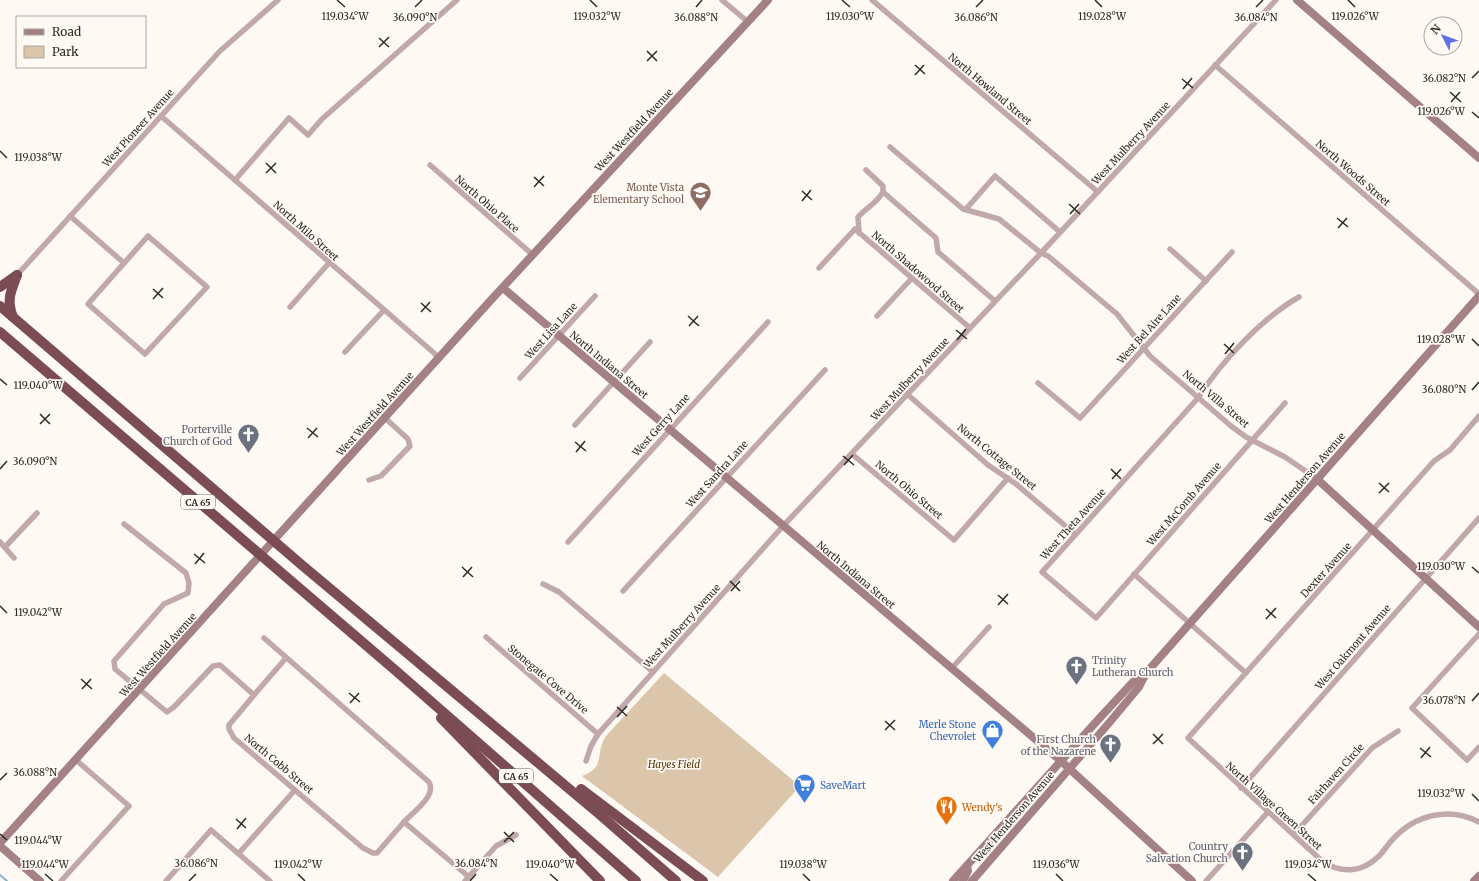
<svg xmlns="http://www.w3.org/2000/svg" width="1479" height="881" font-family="Merriweather,serif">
  <rect width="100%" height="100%" fill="#fff9f3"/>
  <!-- green -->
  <path fill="#dbc5ab" d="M664,673l136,113 -82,91 -136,-101c25,-9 12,-22 24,-40z"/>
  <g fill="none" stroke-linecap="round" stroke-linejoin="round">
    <!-- stream -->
    <path stroke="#81b6cc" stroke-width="2" d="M0,875l7,6"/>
    <!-- street -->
    <g stroke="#c1a8ab" stroke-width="5.5">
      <path d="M722,0l26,22"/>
      <path d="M872,0l226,192"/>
      <path d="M1215,65l264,229"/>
      <path d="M161,116l273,237 5,6"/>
      <path d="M890,147l73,62 36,10 42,34 7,3 69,58 33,42 81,70 15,11 39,20 32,22"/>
      <path d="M430,165l103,90"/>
      <path d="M866,170l17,16v6l53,46 2,14 57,49"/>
      <path d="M235,180l54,-62 19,17 14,-16 135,-119"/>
      <path d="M966,209l29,-33 65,56"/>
      <path d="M70,216l54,47"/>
      <path d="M859,233l-1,-16c9,-10 19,-14 25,-25"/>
      <path d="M148,236l59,51 -62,67 -57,-50z"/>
      <path d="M1170,249l36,32"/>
      <path d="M819,268l36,-39 115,99"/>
      <path d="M17,275l203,-224 58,-51"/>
      <path d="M290,307l39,-44"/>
      <path d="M877,316l35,-38"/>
      <path d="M345,352l39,-42"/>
      <path d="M520,378l75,-82"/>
      <path d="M1038,383l42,35 152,-166"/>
      <path d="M907,394l81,71 28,19 59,50"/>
      <path d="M1285,403l-189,215 -54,-46 156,-174c23,-36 64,-80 101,-101"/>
      <path d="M1479,416l-29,34 -16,11 -246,277 134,123c19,13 40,12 57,-5 5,-5 9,-12 14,-17 22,-24 56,-33 86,-17"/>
      <path d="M575,425l75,-83"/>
      <path d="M852,454l102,86 54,-62"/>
      <path d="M369,480l12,-4 29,-30 -2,-7 -23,-21"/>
      <path d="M124,524l62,49 3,10 -1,10 -24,11 -50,57 1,8 52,43 7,-5 39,-41 7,-1 34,30 -25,30v4l5,9 129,110 10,5h4l27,-31 65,55"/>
      <path d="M0,542l14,16"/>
      <path d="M568,542l200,-220"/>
      <path d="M5,547l32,-34"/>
      <path d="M1134,574l112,99"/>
      <path d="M543,584l16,8 94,80"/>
      <path d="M623,591l202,-221"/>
      <path d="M1479,634l-67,74 55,52 12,-13"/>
      <path d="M486,637l112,97"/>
      <path d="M264,638l165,144c8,14 -16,30 -25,40"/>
      <path d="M952,668l37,-41"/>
      <path d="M254,695l32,-37"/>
      <path d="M586,761l5,-15 7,-12 185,-208 258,-273 235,-253"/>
      <path d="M1241,788l238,-270"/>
      <path d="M1294,834l78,-86 26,-17"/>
      <path d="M239,853l56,-63"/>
      <path d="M61,881l68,-75 -53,-46"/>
      <path d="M166,881l45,-51 59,51"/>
      <path d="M465,881l31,-35 20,-11"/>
      <path d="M1206,881l62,-69"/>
    </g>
    <!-- secondary -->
    <g stroke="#a48185" stroke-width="8">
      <path d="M1297,0l182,158"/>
      <path d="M503,288l558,473 131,120"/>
      <path d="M1317,479l162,148"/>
      <path d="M0,843l491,-543 277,-300"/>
      <path d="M0,846l40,35"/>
      <path d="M953,881l143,-159 37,-40 12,-8"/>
      <path d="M963,881l5,-10 -1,-5"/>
      <path d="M972,881l137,-158 30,-36 7,-14 333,-377"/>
      <path d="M1474,881l5,-5"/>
    </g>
    <!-- highway -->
    <g stroke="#7b4c53" stroke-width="10">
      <path d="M0,287l17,-12"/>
      <path d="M0,306l303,260 295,247 78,68"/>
      <path d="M13,317c-7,-17 -2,-26 4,-42"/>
      <path d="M0,332l395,338 241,211"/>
      <path d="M441,718l159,163"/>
      <path d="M581,789l122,92"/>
    </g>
  </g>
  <!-- ticks -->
  <path fill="none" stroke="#2d2a28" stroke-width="1.5" d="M337,0l8,7M590,0l7,7M842,0l8,7M1095,0l7,7M1348,0l7,7M415,7l7,-7M696,7l6,-7M976,7l7,-7M1256,7l7,-7M379,38l10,9M379,47l10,-10M647,51l10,10M647,61l10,-10M915,65l10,9M915,75l9,-10M1472,78l7,-7M1182,79l11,9M1183,89l9,-11M1450,92l11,10M1451,102l9,-10M1472,112l7,6M0,151l7,7M266,163l10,10M266,173l10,-10M534,177l10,9M534,187l10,-11M802,191l10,9M802,201l9,-11M1069,204l11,10M1070,214l9,-10M1337,218l11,9M1338,228l9,-10M153,289l10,9M153,299l10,-11M421,303l10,9M421,312l9,-10M688,316l11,10M689,326l9,-10M956,330l11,9M1472,339l7,7M957,340l9,-11M1224,344l10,9M1225,354l9,-11M0,379l7,6M1472,390l7,-8M40,414l10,10M40,424l10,-10M307,428l11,9M308,438l9,-10M575,442l11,9M576,452l9,-11M843,456l11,9M844,465l9,-10M0,469l7,-8M1111,469l10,10M1112,479l9,-10M1379,483l10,9M1379,493l10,-10M194,554l11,9M195,564l9,-11M462,567l11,10M1472,567l7,6M463,577l9,-10M730,581l10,10M731,591l9,-10M998,595l10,9M998,605l10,-11M0,606l7,7M1266,609l10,9M1266,619l10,-11M81,679l11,10M82,689l9,-10M349,693l11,9M1472,701l7,-8M350,703l9,-10M617,707l10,9M617,717l10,-11M885,721l10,9M885,730l10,-10M1153,734l10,10M1153,744l10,-10M1420,748l11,9M1421,758l9,-11M0,780l7,-7M1472,794l7,7M236,819l10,9M237,829l9,-11M504,832l10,10M0,834l7,6M504,842l10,-10M45,874l8,7M298,874l7,7M550,874l8,7M803,874l7,7M1056,874l7,7M1308,874l8,7M189,881l7,-7M470,881l6,-7"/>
  <!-- icons -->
  <defs>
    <symbol id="school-pin" viewBox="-11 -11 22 30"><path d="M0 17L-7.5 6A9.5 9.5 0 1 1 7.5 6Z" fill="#8d6e63" stroke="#fff9f3"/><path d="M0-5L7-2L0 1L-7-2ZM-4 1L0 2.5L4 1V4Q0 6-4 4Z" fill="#fff"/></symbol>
    <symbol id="church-pin" viewBox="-11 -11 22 30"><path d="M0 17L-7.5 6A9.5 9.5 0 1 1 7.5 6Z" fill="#6b7280" stroke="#fff9f3"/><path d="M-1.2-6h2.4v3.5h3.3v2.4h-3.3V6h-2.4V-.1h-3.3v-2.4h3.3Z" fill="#fff"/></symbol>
    <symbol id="shop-pin" viewBox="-11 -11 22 30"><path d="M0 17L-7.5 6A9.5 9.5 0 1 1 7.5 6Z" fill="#3f7fe0" stroke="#fff9f3"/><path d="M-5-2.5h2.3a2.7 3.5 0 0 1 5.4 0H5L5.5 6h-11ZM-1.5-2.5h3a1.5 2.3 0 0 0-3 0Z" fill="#fff"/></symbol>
    <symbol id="supermarket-pin" viewBox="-11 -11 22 30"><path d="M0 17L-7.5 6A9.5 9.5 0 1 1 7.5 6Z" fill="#3f7fe0" stroke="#fff9f3"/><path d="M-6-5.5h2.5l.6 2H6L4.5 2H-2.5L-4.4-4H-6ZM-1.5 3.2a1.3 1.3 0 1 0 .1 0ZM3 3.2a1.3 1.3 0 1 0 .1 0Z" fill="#fff"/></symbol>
    <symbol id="restaurant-pin" viewBox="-11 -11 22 30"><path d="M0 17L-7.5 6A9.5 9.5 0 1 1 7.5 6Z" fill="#e8710a" stroke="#fff9f3"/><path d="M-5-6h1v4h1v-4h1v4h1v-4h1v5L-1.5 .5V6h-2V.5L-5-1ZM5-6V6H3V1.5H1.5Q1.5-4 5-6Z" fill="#fff"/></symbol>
  </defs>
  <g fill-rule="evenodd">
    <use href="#school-pin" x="688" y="180" width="25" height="34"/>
    <use href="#church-pin" x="236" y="422" width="25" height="34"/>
    <use href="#church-pin" x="1064" y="654" width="25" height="34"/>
    <use href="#shop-pin" x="980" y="718" width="25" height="34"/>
    <use href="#church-pin" x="1098" y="732" width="25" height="34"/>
    <use href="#supermarket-pin" x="792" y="772" width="25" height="34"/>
    <use href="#restaurant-pin" x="934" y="794" width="25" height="34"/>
    <use href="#church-pin" x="1230" y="840" width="25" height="34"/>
  </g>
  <g text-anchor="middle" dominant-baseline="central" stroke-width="3.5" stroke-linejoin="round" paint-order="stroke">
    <!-- shield labels -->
    <g fill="#fff9f3" stroke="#6c6865" stroke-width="1">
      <rect x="181" y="495" width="34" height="14" rx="3"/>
      <rect x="499" y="769" width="34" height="14" rx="3"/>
    </g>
    <g font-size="9" font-weight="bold" fill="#2d2a28">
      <text x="198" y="502">CA 65</text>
      <text x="516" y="776">CA 65</text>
    </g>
    <!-- street labels -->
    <g font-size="10" fill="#2d2a28" stroke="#fff9f3">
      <text transform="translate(990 89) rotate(40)">North Howland Street</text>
      <text transform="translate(138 128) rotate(-48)">West Pioneer Avenue</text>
      <text transform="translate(634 130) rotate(-47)">West Westfield Avenue</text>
      <text transform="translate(1131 143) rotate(-47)">West Mulberry Avenue</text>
      <text transform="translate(1353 173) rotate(41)">North Woods Street</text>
      <text transform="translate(487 204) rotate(41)">North Ohio Place</text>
      <text transform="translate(306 231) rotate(42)">North Milo Street</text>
      <text transform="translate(918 272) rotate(41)">North Shadowood Street</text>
      <text transform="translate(1149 329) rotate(-48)">West Bel Aire Lane</text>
      <text transform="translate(551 331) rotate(-48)">West Lisa Lane</text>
      <text transform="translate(609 365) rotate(40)">North Indiana Street</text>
      <text transform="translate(910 379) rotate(-47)">West Mulberry Avenue</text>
      <text transform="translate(1216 399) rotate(40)">North Villa Street</text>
      <text transform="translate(375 414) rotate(-48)">West Westfield Avenue</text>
      <text transform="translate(661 425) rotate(-48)">West Gerry Lane</text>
      <text transform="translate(997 457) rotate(39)">North Cottage Street</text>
      <text transform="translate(717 474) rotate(-48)">West Sandra Lane</text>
      <text transform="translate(1305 478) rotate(-49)">West Henderson Avenue</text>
      <text transform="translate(909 490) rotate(40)">North Ohio Street</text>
      <text transform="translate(1184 504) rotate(-49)">West McComb Avenue</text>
      <text transform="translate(1073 524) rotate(-48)">West Theta Avenue</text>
      <text transform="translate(1326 570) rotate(-48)">Dexter Avenue</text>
      <text transform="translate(856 575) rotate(40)">North Indiana Street</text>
      <text transform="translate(682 626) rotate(-48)">West Mulberry Avenue</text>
      <text transform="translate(1353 647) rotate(-49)">West Oakmont Avenue</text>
      <text transform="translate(158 655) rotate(-48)">West Westfield Avenue</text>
      <text transform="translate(548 679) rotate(40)">Stonegate Cove Drive</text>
      <text transform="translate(279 764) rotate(40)">North Cobb Street</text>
      <text transform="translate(1336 774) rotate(-48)">Fairhaven Circle</text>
      <text transform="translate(1274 806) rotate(42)">North Village Green Street</text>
      <text transform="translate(1014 817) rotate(-49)">West Henderson Avenue</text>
    </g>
    <!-- education labels -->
    <g font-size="10" fill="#785e54" stroke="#fff9f3" text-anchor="end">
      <text x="684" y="187">Monte Vista<tspan x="684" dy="12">Elementary School</tspan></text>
    </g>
    <!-- worship labels -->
    <g font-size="10" fill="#5b616d" stroke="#fff9f3" text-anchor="end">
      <text x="232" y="429">Porterville<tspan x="232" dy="12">Church of God</tspan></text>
      <text x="1092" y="660" text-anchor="start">Trinity<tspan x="1092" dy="12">Lutheran Church</tspan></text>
      <text x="1096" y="739">First Church<tspan x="1096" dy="12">of the Nazarene</tspan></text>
      <text x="1228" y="846">Country<tspan x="1228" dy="12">Salvation Church</tspan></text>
    </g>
    <!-- shop labels -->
    <g font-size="10" fill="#366cbe" stroke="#fff9f3" text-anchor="end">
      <text x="976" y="724">Merle Stone<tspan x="976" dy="12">Chevrolet</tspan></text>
      <text x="820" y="785" text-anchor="start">SaveMart</text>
    </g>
    <!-- park labels -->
    <g font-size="10" font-style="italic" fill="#543502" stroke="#fff9f3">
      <text x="674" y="764">Hayes Field</text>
    </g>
    <!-- food labels -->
    <g font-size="10" fill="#c56008" stroke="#fff9f3" text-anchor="start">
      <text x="962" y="807">Wendy's</text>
    </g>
  </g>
  <g font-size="10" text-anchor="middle" fill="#2d2a28" stroke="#fff9f3" stroke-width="3.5" stroke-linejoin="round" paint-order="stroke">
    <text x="345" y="20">119.034°W</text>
    <text x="597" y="20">119.032°W</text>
    <text x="850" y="20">119.030°W</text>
    <text x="1102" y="20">119.028°W</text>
    <text x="1355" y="20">119.026°W</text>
    <text x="976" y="21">36.086°N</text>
    <text x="415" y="21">36.090°N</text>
    <text x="696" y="21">36.088°N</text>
    <text x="1256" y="21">36.084°N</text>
    <text x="1444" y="82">36.082°N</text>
    <text x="1441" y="115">119.026°W</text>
    <text x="38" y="161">119.038°W</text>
    <text x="1441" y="343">119.028°W</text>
    <text x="38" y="389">119.040°W</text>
    <text x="1444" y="393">36.080°N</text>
    <text x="35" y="465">36.090°N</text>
    <text x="1441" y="570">119.030°W</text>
    <text x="38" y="616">119.042°W</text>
    <text x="1444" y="704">36.078°N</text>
    <text x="35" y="776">36.088°N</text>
    <text x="1441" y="797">119.032°W</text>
    <text x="38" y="844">119.044°W</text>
    <text x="196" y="867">36.086°N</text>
    <text x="476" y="867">36.084°N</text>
    <text x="45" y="868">119.044°W</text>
    <text x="298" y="868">119.042°W</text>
    <text x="550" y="868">119.040°W</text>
    <text x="803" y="868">119.038°W</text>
    <text x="1056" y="868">119.036°W</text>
    <text x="1308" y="868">119.034°W</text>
  </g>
  <!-- legend -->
  <rect x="16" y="16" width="130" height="52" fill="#fff9f3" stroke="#aba6a2"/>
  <rect x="24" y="29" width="20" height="6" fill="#a48185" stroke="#aba6a2"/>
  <text x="52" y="36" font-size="12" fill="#2d2a28">Road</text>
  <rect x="24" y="46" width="20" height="12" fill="#dbc5ab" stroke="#aba6a2"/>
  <text x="52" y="56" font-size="12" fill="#2d2a28">Park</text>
  <!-- north arrow -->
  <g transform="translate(1443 36) rotate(312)"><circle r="19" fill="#fff9f3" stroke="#aba6a2"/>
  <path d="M0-3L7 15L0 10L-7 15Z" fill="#5e71e9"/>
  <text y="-6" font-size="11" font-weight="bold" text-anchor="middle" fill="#2d2a28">N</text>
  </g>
</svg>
